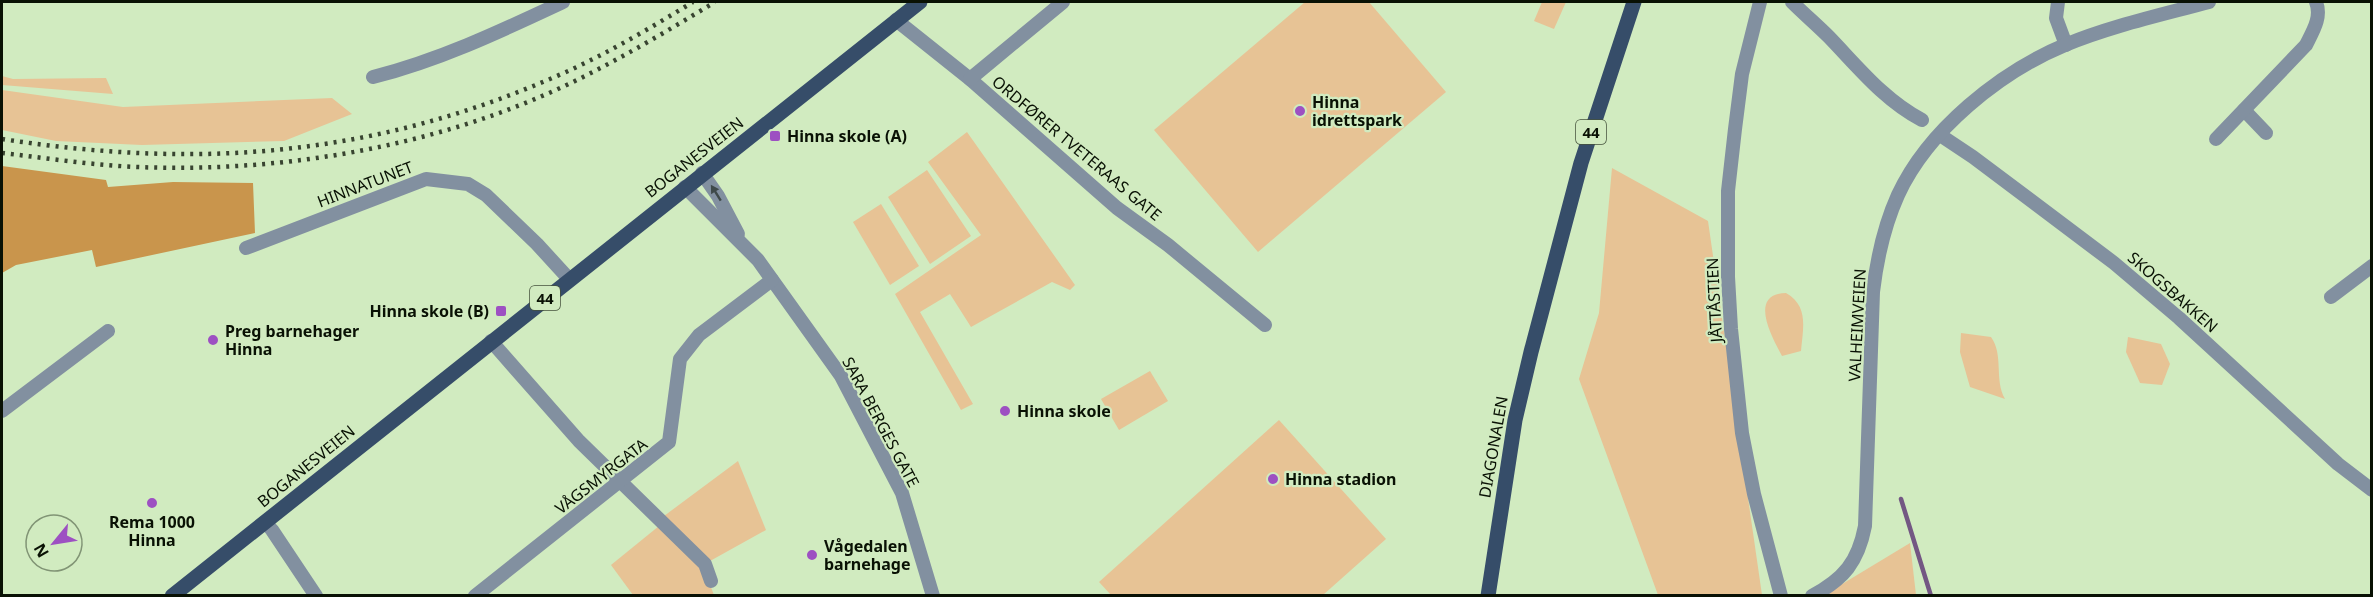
<svg xmlns="http://www.w3.org/2000/svg" width="2373" height="597" font-family="'Noto Sans',sans-serif">
  <rect width="100%" height="100%" fill="#d1ebc0"/>
  <!-- green -->
  <g fill="#e7c395">
    <path d="M1305,2h64l77,90 -188,160 -104,-122z"/>
    <path d="M1542,2h24l-12,27 -20,-8z"/>
    <path d="M2,76l11,3 93,-1 7,16 -111,-9z"/>
    <path d="M2,90l121,17 209,-9 20,16 -68,27 -142,4 -86,-4 -54,-11z"/>
    <path d="M967,132l108,153 -5,5 -18,-8 -81,45 -21,-33 -30,18 53,92 -12,6 -66,-116 86,-59 -53,-73z"/>
    <path d="M1612,168l96,53 54,374h-104l-79,-216 20,-66z"/>
    <path d="M927,170l44,66 -41,28 -42,-67z"/>
    <path d="M881,204l38,62 -29,19 -37,-63z"/>
    <path d="M1786,293c23,13 17,35 15,58l-19,5c-9,-17 -35,-62 4,-63z"/>
    <path d="M1961,333l30,4c13,18 3,43 14,62l-35,-12 -10,-35z"/>
    <path d="M2128,337l33,7 9,20 -8,21 -22,-2 -14,-31z"/>
    <path d="M1150,371l18,30 -49,29 -18,-31z"/>
    <path d="M1279,420l107,119 -63,56h-212l-12,-13z"/>
    <path d="M738,461l28,69 -56,31 -46,-45z"/>
    <path d="M659,526l46,46 9,23h-81l-22,-30z"/>
    <path d="M1910,543l6,52h-92z"/>
  </g>
  <!-- forest -->
  <path fill="#c9954c" d="M2,166l104,14 2,7 65,-5 80,1 2,50 -159,34 -4,-17 -76,15 -14,8z"/>
  <g fill="none" stroke-linecap="round" stroke-linejoin="round">
    <!-- stream -->
    <path stroke="#735783" stroke-width="4.5" d="M1901,499l30,97"/>
    <!-- street -->
    <g stroke="#8290a0" stroke-width="14">
      <path d="M1760,2l-18,72 -7,55 -7,62v86l3,52 11,104 12,61 27,102"/>
      <path d="M1792,2c12,12 25,23 37,35 29,30 55,63 93,83"/>
      <path d="M2058,2l-2,16 10,27"/>
      <path d="M896,20l74,59 147,129 51,37 97,80"/>
      <path d="M373,77c67,-17 128,-46 190,-75"/>
      <path d="M970,79l93,-77"/>
      <path d="M2244,110l22,23"/>
      <path d="M1940,135l33,22 141,106 65,55 159,146 34,26"/>
      <path d="M2216,139l90,-94c7,-14 16,-28 10,-43"/>
      <path d="M702,173l16,23 20,38"/>
      <path d="M685,187l73,73 83,116 61,117 31,103"/>
      <path d="M246,248l180,-69 42,5 18,11 51,49 32,35"/>
      <path d="M2331,297l41,-31"/>
      <path d="M491,341l88,100 126,123 6,17"/>
      <path d="M2,411l106,-80"/>
      <path d="M265,522l7,8 44,66"/>
      <path d="M475,596l194,-154 11,-83 19,-24 73,-55"/>
      <path d="M1812,596c32,-17 46,-34 53,-70l8,-234c4,-34 11,-66 25,-97 30,-65 102,-123 167,-150 46,-19 96,-30 144,-43"/>
    </g>
    <!-- primary -->
    <g stroke="#364d69" stroke-width="15">
      <path d="M172,596l748,-594"/>
      <path d="M1488,596l27,-176 16,-68 50,-189 53,-161"/>
    </g>
    <!-- rail -->
    <g stroke="#384430" stroke-width="4.5" stroke-dasharray="3 6" stroke-linecap="butt">
      <path d="M2,139c201,31 376,17 564,-67 44,-20 86,-45 127,-70"/>
      <path d="M2,153c44,5 89,12 135,14 147,6 303,-21 436,-85 49,-24 96,-52 142,-80"/>
    </g>
  </g>
  <!-- one-way arrows -->
  <defs><path id="oneway-solid" d="M-6-.8H1V-3.2L6.5 0L1 3.2V.8H-6Z" transform="scale(1.5)"/></defs>
  <use fill="#3f4a4a" href="#oneway-solid" transform="translate(716 193) rotate(-122)"/>
  <!-- markers -->
  <g fill="#9d50c2" stroke="#d1ebc0" stroke-width="2">
    <circle cx="1300" cy="111" r="6"/>
    <rect x="769" y="130" width="12" height="12" rx="3"/>
    <rect x="495" y="305" width="12" height="12" rx="3"/>
    <circle cx="213" cy="340" r="6"/>
    <circle cx="1005" cy="411" r="6"/>
    <circle cx="1273" cy="479" r="6"/>
    <circle cx="152" cy="503" r="6"/>
    <circle cx="812" cy="555" r="6"/>
  </g>
  <g text-anchor="middle" dominant-baseline="central" stroke-width="4.5" stroke-linejoin="round" paint-order="stroke">
    <!-- shield labels -->
    <g fill="#d1ebc0" stroke="#45523c" stroke-width="1.5">
      <rect x="1576" y="120" width="30" height="24" rx="4.5"/>
      <rect x="530" y="286" width="30" height="24" rx="4.5"/>
    </g>
    <g font-size="15" font-weight="bold" fill="#091104">
      <text x="1591" y="132">44</text>
      <text x="545" y="298">44</text>
    </g>
    <!-- poi labels -->
    <g font-size="16" font-weight="bold" fill="#091104" stroke="#d1ebc0" text-anchor="start">
      <text x="1312" y="102">Hinna<tspan x="1312" dy="18">idrettspark</tspan></text>
      <text x="787" y="136">Hinna skole (A)</text>
      <text x="489" y="311" text-anchor="end">Hinna skole (B)</text>
      <text x="225" y="331">Preg barnehager<tspan x="225" dy="18">Hinna</tspan></text>
      <text x="1017" y="411">Hinna skole</text>
      <text x="1285" y="479">Hinna stadion</text>
      <text x="152" y="522" text-anchor="middle">Rema 1000<tspan x="152" dy="18">Hinna</tspan></text>
      <text x="824" y="546">Vågedalen<tspan x="824" dy="18">barnehage</tspan></text>
    </g>
    <!-- street labels -->
    <g font-size="16" fill="#091104" stroke="#d1ebc0">
      <text transform="translate(1077 148) rotate(40)">ORDFØRER TVETERAAS GATE</text>
      <text transform="translate(694 157) rotate(-38)">BOGANESVEIEN</text>
      <text transform="translate(365 184) rotate(-21)">HINNATUNET</text>
      <text transform="translate(2173 292) rotate(41)">SKOGSBAKKEN</text>
      <text transform="translate(1714 300) rotate(-93)">JÅTTÅSTIEN</text>
      <text transform="translate(1857 325) rotate(-87)">VALHEIMVEIEN</text>
      <text transform="translate(881 422) rotate(62)">SARA BERGES GATE</text>
      <text transform="translate(1493 447) rotate(-80)">DIAGONALEN</text>
      <text transform="translate(306 466) rotate(-39)">BOGANESVEIEN</text>
      <text transform="translate(601 476) rotate(-38)">VÅGSMYRGATA</text>
    </g>
  </g>
  <!-- border -->
  <rect width="2373" height="597" fill="none" stroke="#091104" stroke-width="6"/>
  <!-- north arrow -->
  <g transform="translate(54 543) rotate(240)"><circle r="28" fill="#d1ebc0" stroke="#819475" stroke-width="1.5"/>
  <path d="M0-4.5L10 22L0 15L-10 22Z" fill="#9d50c2"/>
  <text y="-9" font-size="16" font-weight="bold" text-anchor="middle" fill="#091104">N</text>
  </g>
</svg>
